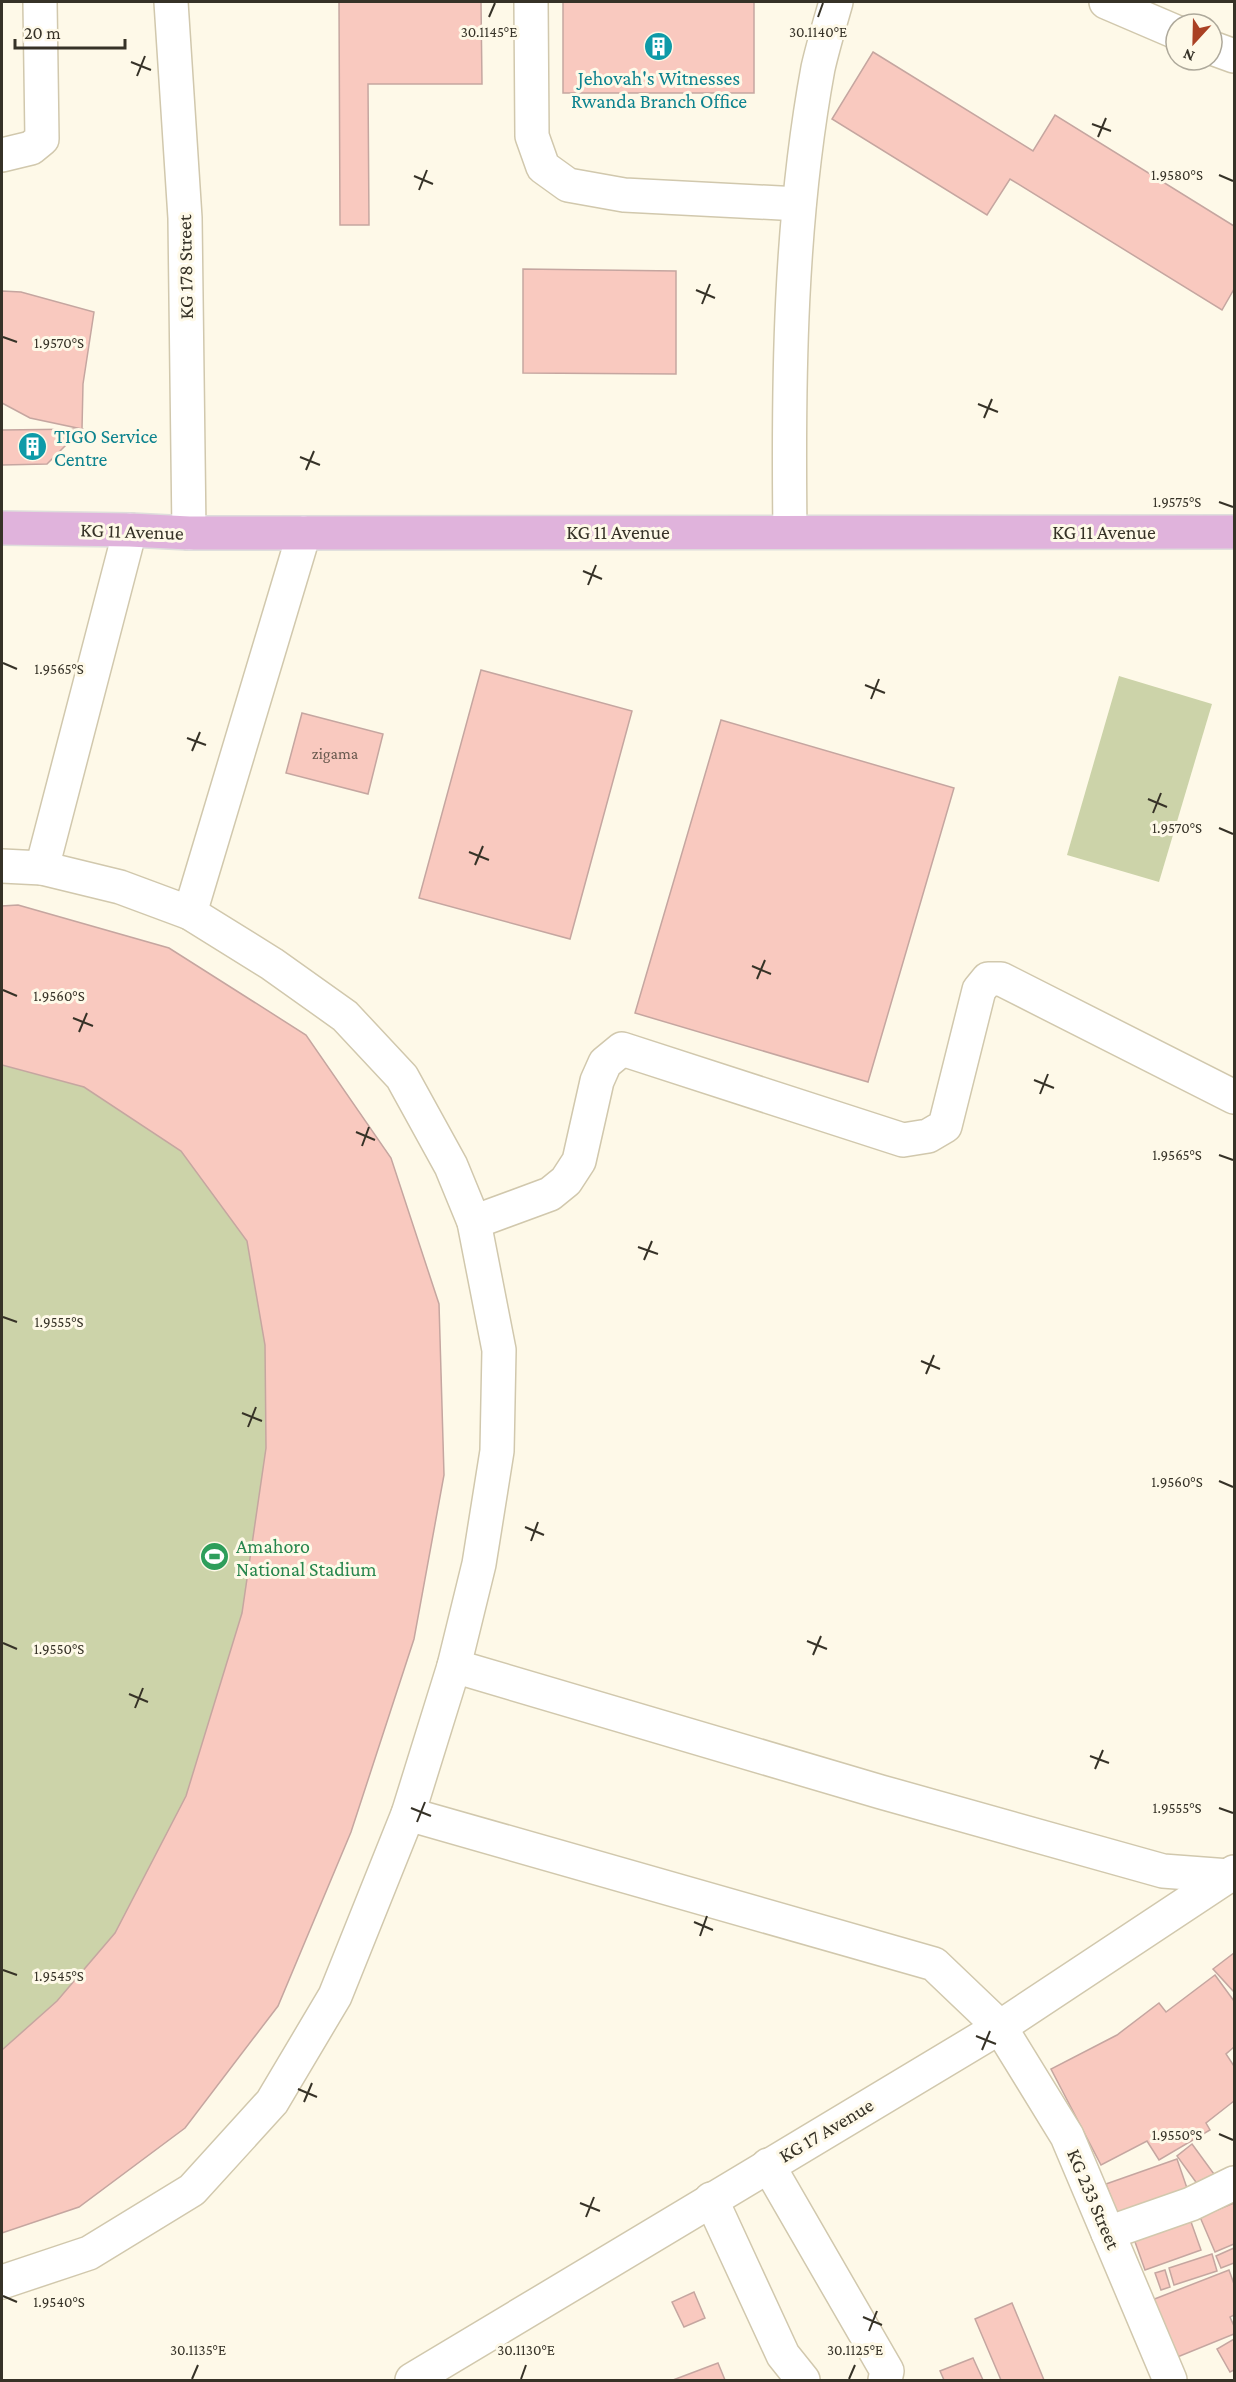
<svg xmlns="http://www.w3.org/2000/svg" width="1236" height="2382" font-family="'Crimson Pro',serif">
  <rect width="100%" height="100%" fill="#fef9e8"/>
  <!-- green -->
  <g fill="#ccd3a9">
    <path d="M1119,676l93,28 -53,178 -92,-27z"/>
    <path d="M18,905l151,43 137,87 85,123 48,146 5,171 -30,164 -63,193 -73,174 -93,122 -106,79 -77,26v-1327z"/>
  </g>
  <!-- building -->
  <g fill="#f9c9bf" stroke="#c5a6a0" stroke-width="1.5">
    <path d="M339,2h142l1,82h-114l1,141h-29z"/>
    <rect x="563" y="2" width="191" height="91"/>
    <path d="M873,52l160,99 22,-36 179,111v63l-12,21 -212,-131 -23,36 -155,-96z"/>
    <path d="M523,269l153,2v103l-153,-1z"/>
    <path d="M2,291l19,1 73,20 -11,72 -1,45 -52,-11 -28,-15z"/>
    <path d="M82,429l-35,35 -45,1v-35z"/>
    <path d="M481,670l151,41 -62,228 -151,-41z"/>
    <path d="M302,713l81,21 -15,60 -82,-21z"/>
    <path d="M721,720l233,68 -86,294 -233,-69z"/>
    <path d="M18,905l151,43 137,87 85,123 48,146 5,171 -30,164 -63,193 -73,174 -93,122 -106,79 -77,26v-183l55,-49 58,-68 71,-137 56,-183 24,-165 -1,-103 -18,-104 -66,-90 -97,-64 -82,-22v-159z"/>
    <path d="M1234,1953v39l-21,-23z"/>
    <path d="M1215,1975l19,26v46l-8,7 8,12v35l-28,22 4,7 -51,30 -12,-19 -46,24 -50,-96 66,-34 42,-32 7,9z"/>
    <path d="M1192,2144l22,30 -16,11 -21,-29z"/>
    <path d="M1177,2159l11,32 -70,25 -12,-32z"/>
    <path d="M1234,2203v41l-19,8 -15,-35z"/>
    <path d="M1190,2219l11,31 -56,20 -11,-31z"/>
    <path d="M1234,2248v15l-13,5 -5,-12z"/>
    <path d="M1212,2254l5,17 -43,14 -5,-17z"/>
    <path d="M1165,2270l5,17 -9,3 -6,-17z"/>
    <path d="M1229,2270l5,14v31l-4,2 4,9v8l-59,24 -23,-58z"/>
    <path d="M694,2292l11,26 -21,9 -12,-25z"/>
    <path d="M1012,2303l32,77h-43l-26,-61z"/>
    <path d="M1234,2339v31l-4,2 -13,-23z"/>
    <path d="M973,2358l10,22h-39l-4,-9z"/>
    <path d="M718,2363l7,17h-52z"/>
  </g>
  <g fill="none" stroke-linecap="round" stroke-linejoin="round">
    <defs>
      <g id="minor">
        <path d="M171,2l14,216 4,315"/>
        <path d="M531,2l1,134 11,31 25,18 56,10 175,9"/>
        <path d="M1106,2l70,30"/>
        <path d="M1212,48l22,8"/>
        <path d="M2,155l29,-7 11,-9 -2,-137"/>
        <path d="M790,532c-2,-154 0,-312 28,-464 5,-22 12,-45 18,-66"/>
        <path d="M2,866l40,2 78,19 70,26 82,51 73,52 57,61 49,89 23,56 25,128 -2,101 -18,113 -25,102 -46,148 -73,182 -63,106 -80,88 -103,63 -87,29"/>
        <path d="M42,868l88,-338"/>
        <path d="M190,913l114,-380"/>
        <path d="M474,1222l76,-28 16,-13 13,-20 18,-80 8,-18 17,-14 281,91 25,-4 17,-10 34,-136 9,-11h13l233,118"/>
        <path d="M454,1666l427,126 282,79 66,5"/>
        <path d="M408,1814l526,150 66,63 67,109 103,244"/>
        <path d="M768,2165l119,206 -2,9"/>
        <path d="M711,2199l72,156 20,25"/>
        <path d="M1108,2233l83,-29 43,-21"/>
        <path d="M412,2380l588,-353 234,-155"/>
      </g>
      <path id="major" d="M2,528l128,2 59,3 1045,-1"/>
    </defs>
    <!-- minor casing -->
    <use href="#minor" stroke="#d1c8ad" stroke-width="36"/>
    <!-- major casing -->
    <use href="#major" stroke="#dfdedc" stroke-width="36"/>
    <!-- minor -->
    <use href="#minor" stroke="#fff" stroke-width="33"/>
    <!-- major -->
    <use href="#major" stroke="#e0b3dc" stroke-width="33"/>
  </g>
  <!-- ticks -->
  <path fill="none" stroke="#363227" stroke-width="2" d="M489,17l6,-14M818,17l5,-14M131,62l20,8M137,76l8,-20M1092,124l19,7M1098,137l8,-19M1219,175l14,6M414,176l19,8M419,190l8,-20M696,290l19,8M702,304l8,-20M3,337l14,5M978,404l20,8M984,418l8,-19M300,457l20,8M306,470l8,-19M1219,502l14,5M583,571l19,8M588,585l8,-20M3,663l14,6M865,685l20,8M871,699l8,-20M187,738l19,7M192,751l8,-19M1148,799l19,8M1153,813l8,-20M1219,828l14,6M469,852l20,8M475,865l8,-19M752,966l19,8M757,979l8,-19M3,990l14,6M73,1018l20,8M79,1032l8,-19M1034,1080l20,8M1040,1094l8,-20M356,1132l19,8M362,1146l7,-19M1219,1155l14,5M638,1247l20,7M644,1260l8,-19M3,1317l14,5M921,1361l19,8M926,1374l8,-19M242,1413l20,8M248,1427l8,-20M1219,1481l14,6M525,1527l19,8M531,1541l7,-19M807,1641l20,8M3,1643l14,6M813,1655l8,-19M129,1694l19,8M135,1708l8,-20M1090,1756l19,7M1095,1769l8,-19M411,1808l20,8M1219,1808l14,5M417,1822l8,-20M694,1922l19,8M700,1936l7,-20M3,1970l14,5M976,2036l20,8M982,2050l8,-19M298,2089l19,8M304,2102l8,-19M1219,2134l14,6M580,2203l20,8M586,2217l8,-20M3,2296l14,6M863,2317l19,8M869,2331l8,-20M192,2379l6,-14M521,2379l5,-14M849,2379l6,-14"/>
  <!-- icons -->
  <defs>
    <symbol id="building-disc" viewBox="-11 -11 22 22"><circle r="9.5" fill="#0f9aa8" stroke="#fef9e8"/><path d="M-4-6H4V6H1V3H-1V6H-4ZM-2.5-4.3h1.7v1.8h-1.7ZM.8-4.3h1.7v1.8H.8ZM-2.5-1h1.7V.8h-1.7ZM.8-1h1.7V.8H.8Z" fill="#fff"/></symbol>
    <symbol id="stadium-disc" viewBox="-11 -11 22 22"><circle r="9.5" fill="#2e9e5b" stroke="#fef9e8"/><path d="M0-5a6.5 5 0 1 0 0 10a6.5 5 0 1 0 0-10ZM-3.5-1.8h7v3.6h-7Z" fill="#fff"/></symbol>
  </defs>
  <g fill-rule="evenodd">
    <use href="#building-disc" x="642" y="30" width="33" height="33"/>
    <use href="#building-disc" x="16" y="430" width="33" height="33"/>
    <use href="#stadium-disc" x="198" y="1540" width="33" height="33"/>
  </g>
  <g text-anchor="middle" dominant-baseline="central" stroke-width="6" stroke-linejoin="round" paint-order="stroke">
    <!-- number labels -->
    <g font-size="16" fill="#67584d">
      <text x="335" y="753">zigama</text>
    </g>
    <!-- culture labels -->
    <g font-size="20" fill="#0d838f" stroke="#fef9e8">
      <text x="659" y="78">Jehovah's Witnesses<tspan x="659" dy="23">Rwanda Branch Office</tspan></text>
      <text x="54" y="436" text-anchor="start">TIGO Service<tspan x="54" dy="23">Centre</tspan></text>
    </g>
    <!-- street labels -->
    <g font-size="20" fill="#363227" stroke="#fef9e8">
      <text transform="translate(185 267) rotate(-91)">KG 178 Street</text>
      <text transform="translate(132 531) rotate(2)">KG 11 Avenue</text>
      <text x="618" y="532">KG 11 Avenue</text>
      <text x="1104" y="532">KG 11 Avenue</text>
      <text transform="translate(826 2130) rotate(-31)">KG 17 Avenue</text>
      <text transform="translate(1094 2199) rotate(67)">KG 233 Street</text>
    </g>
    <!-- leisure labels -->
    <g font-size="20" fill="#27864d" stroke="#fef9e8" text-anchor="start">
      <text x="236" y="1546">Amahoro<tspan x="236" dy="23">National Stadium</tspan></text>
    </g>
  </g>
  <g font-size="15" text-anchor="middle" fill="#363227" stroke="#fef9e8" stroke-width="6" stroke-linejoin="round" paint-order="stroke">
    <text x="489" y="37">30.1145°E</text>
    <text x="818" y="37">30.1140°E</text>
    <text x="1177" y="180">1.9580°S</text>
    <text x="59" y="348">1.9570°S</text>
    <text x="1177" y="507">1.9575°S</text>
    <text x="59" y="674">1.9565°S</text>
    <text x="1177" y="833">1.9570°S</text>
    <text x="59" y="1001">1.9560°S</text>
    <text x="1177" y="1160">1.9565°S</text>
    <text x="59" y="1327">1.9555°S</text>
    <text x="1177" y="1487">1.9560°S</text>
    <text x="59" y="1654">1.9550°S</text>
    <text x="1177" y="1813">1.9555°S</text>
    <text x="59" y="1981">1.9545°S</text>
    <text x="1177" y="2140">1.9550°S</text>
    <text x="59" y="2307">1.9540°S</text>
    <text x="198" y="2355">30.1135°E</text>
    <text x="526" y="2355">30.1130°E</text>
    <text x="855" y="2355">30.1125°E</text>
  </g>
  <!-- border -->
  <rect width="1236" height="2382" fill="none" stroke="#363227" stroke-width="6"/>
  <!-- north arrow -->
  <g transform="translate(1194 42) rotate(202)"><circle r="28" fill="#fef9e8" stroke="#aea99b" stroke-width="1.5"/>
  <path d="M0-4.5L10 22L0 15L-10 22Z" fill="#aa4124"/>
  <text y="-9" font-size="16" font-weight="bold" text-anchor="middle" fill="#363227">N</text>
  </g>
  <!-- scale -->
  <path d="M15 39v9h110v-9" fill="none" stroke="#363227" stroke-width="3"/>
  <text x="24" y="39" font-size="18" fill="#363227" stroke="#fef9e8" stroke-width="4.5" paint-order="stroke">20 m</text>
</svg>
